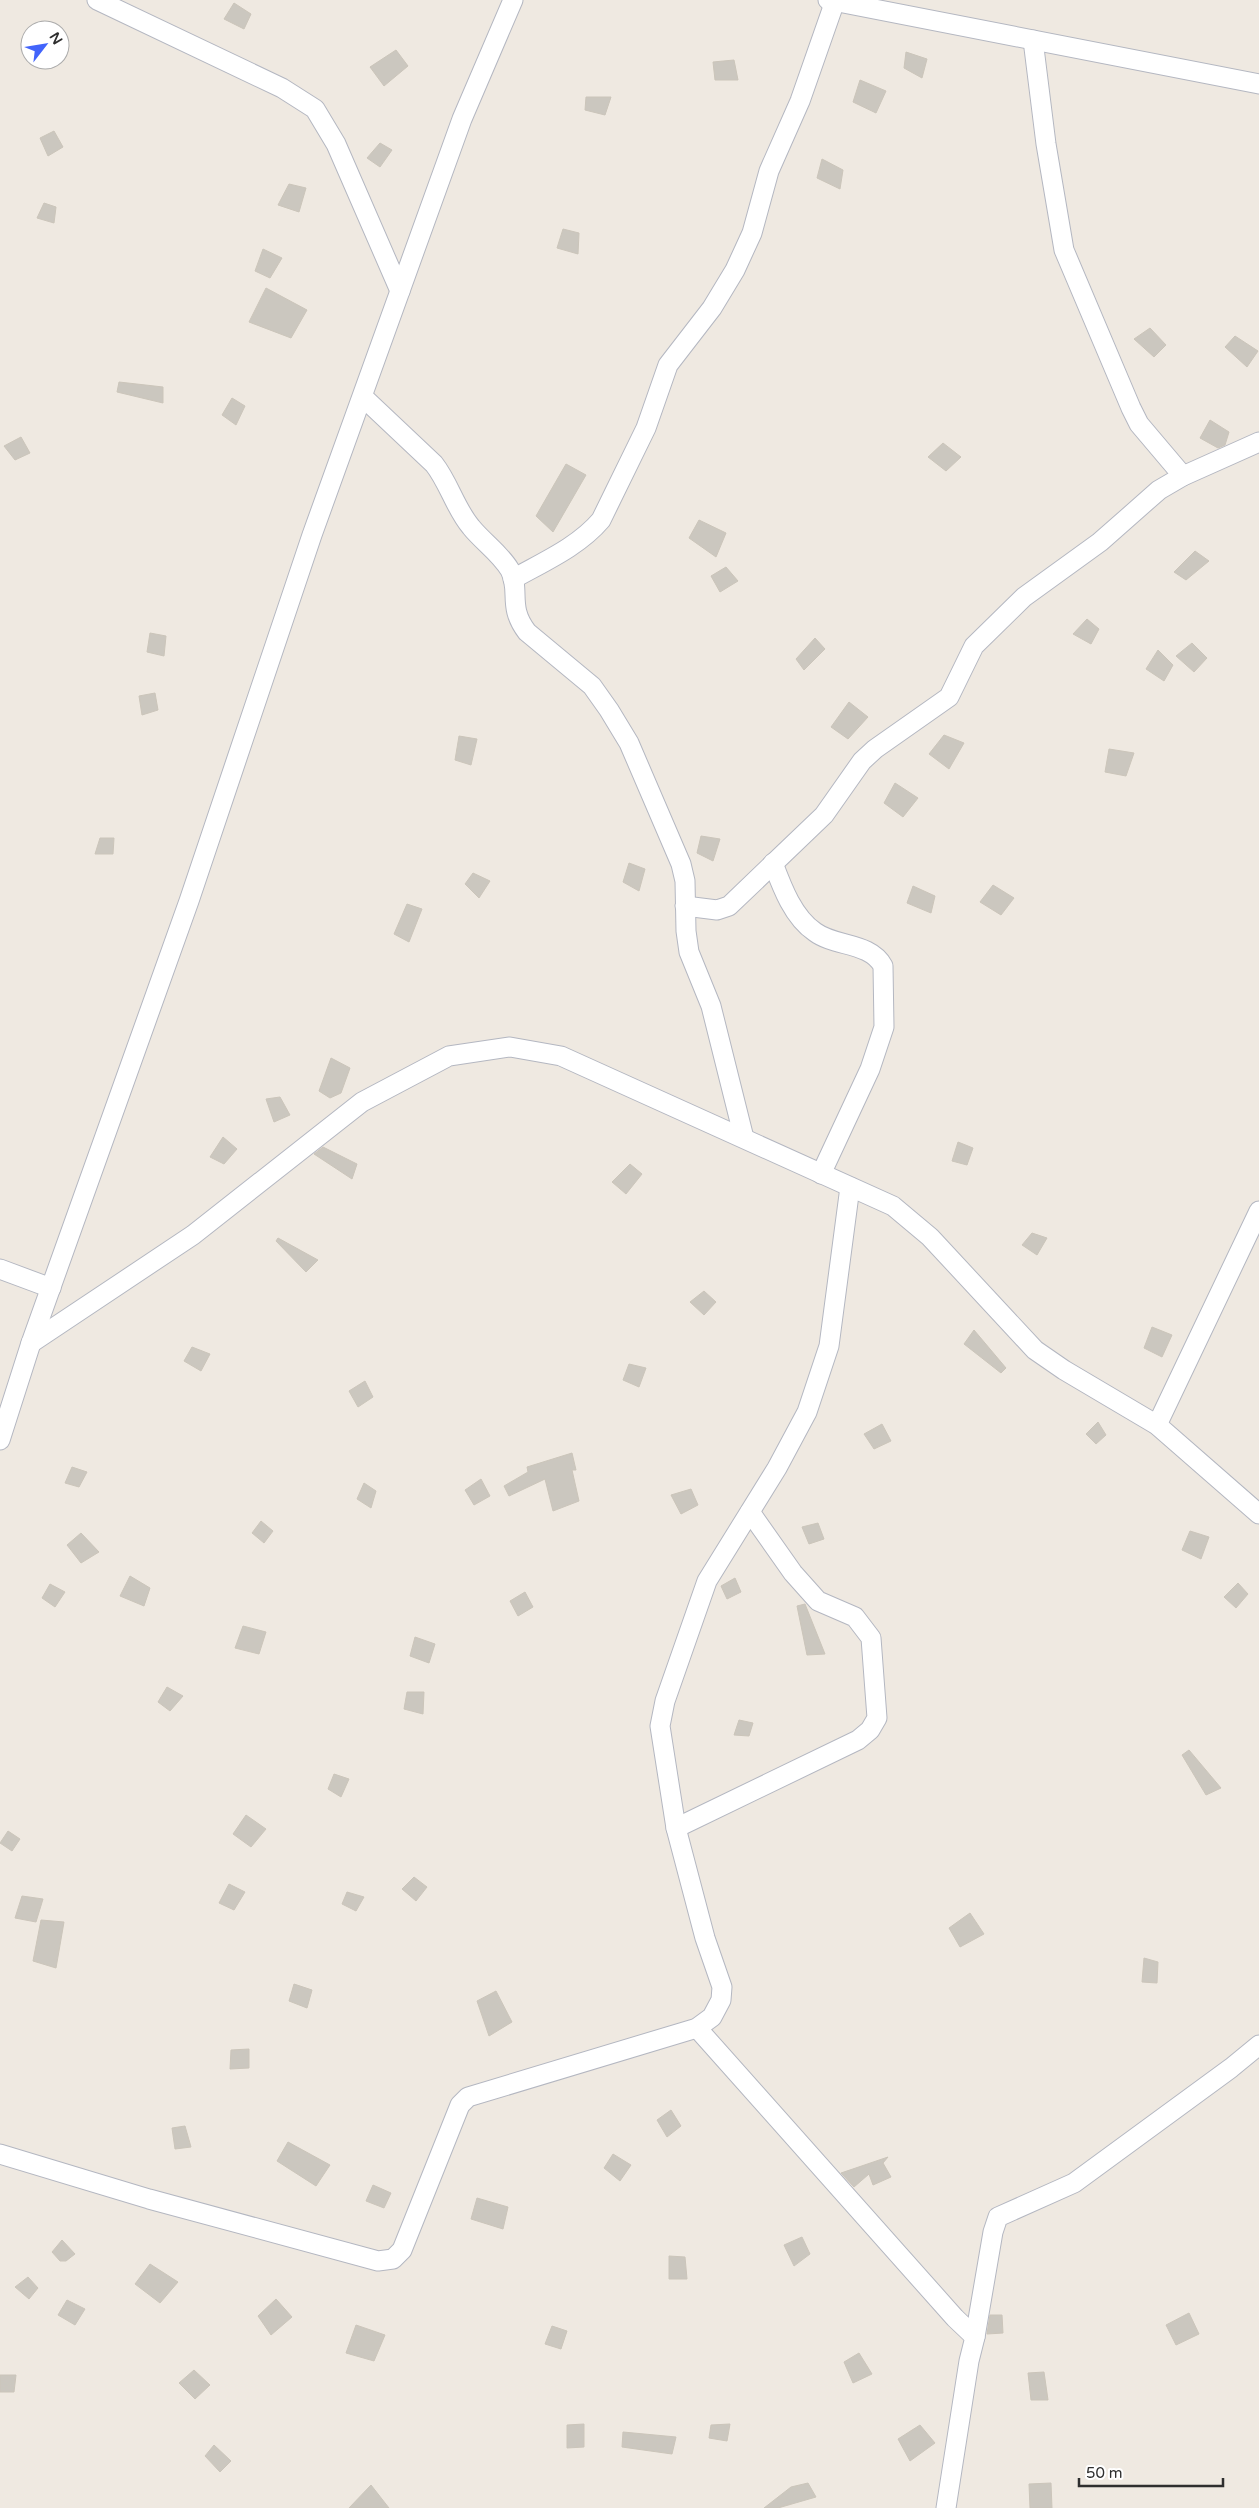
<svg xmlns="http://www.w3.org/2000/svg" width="1259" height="2508" font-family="'Varela Round',sans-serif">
  <rect width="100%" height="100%" fill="#efe9e1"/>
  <!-- building -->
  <g fill="#cbc7bf" stroke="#cbc5ba">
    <path d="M234,3l17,11 -7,15 -20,-10z"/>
    <path d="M396,50l12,16 -24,20 -14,-19z"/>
    <path d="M906,52l21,7 -5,19 -18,-10z"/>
    <path d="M734,60l4,20h-23l-2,-18z"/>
    <path d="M860,80l26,11 -10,22 -23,-11z"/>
    <path d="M586,97h25l-6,18 -20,-5z"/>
    <path d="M54,131l9,16 -15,9 -8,-18z"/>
    <path d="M380,143l12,7 -12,17 -13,-9z"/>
    <path d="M822,159l21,11 -3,19 -23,-11z"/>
    <path d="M289,184l17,4 -7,24 -21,-7z"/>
    <path d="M44,203l12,4 -2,16 -17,-5z"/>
    <path d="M563,229l16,4 -1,21 -21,-6z"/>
    <path d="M263,249l19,9 -12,20 -15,-7z"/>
    <path d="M266,288l41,22 -16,28 -42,-16z"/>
    <path d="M1150,328l16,17 -12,12 -20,-18z"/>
    <path d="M1235,336l23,15 -11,16 -22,-20z"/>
    <path d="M119,382l44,5v16l-46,-11z"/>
    <path d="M232,398l13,8 -9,19 -14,-10z"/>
    <path d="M1210,420l19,12 -4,13 -7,3 -18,-10z"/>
    <path d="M21,437l9,16 -15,7 -11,-14z"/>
    <path d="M943,443l18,14 -15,14 -18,-14z"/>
    <path d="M566,464l20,11 -33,57 -17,-16z"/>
    <path d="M699,520l27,13 -10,24 -27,-19z"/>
    <path d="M1195,551l14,10 -23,19 -12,-8z"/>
    <path d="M726,567l12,14 -18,11 -9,-16z"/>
    <path d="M1087,619l12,10 -8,15 -18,-10z"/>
    <path d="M150,633l16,3 -2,20 -17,-4z"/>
    <path d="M815,638l10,11 -21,21 -8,-11z"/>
    <path d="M1192,643l15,15 -13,14 -18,-16z"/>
    <path d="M1158,650l15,15 -9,16 -18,-12z"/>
    <path d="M155,693l3,17 -16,5 -3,-19z"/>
    <path d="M849,702l19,15 -20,22 -17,-12z"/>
    <path d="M944,735l20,8 -15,26 -20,-15z"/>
    <path d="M459,736l18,3 -6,26 -16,-5z"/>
    <path d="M1109,749l25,4 -8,23 -21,-4z"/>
    <path d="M895,783l23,15 -15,19 -19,-14z"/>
    <path d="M701,836l19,3 -7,22 -16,-8z"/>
    <path d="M100,838h14l-1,16h-18z"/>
    <path d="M629,863l16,6 -6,22 -16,-9z"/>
    <path d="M473,873l17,8 -11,17 -14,-14z"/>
    <path d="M993,885l21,13 -13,17 -21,-13z"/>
    <path d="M913,886l22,10 -4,17 -24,-10z"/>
    <path d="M407,904l15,5 -13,33 -15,-8z"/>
    <path d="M331,1058l19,10 -9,25 -11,5 -11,-7z"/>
    <path d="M280,1097l10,18 -16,7 -8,-23z"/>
    <path d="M223,1137l14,12 -13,15 -14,-7z"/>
    <path d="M958,1142l15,6 -6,17 -15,-4z"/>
    <path d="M323,1147l34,17 -5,15 -38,-25z"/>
    <path d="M630,1164l12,10 -16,20 -14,-12z"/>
    <path d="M1032,1233l15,5 -10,17 -15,-10z"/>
    <path d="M278,1238l40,22 -12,12 -30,-31z"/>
    <path d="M704,1291l12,11 -12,13 -14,-13z"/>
    <path d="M1152,1327l20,8 -10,22 -18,-9z"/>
    <path d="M974,1330l32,38 -5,5 -37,-29z"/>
    <path d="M192,1347l18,7 -9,17 -17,-10z"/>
    <path d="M629,1364l17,4 -7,19 -16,-7z"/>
    <path d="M365,1381l8,16 -15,10 -9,-16z"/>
    <path d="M1098,1422l8,13 -10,9 -10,-10z"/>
    <path d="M882,1424l9,17 -17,8 -10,-15z"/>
    <path d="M572,1453l4,17h-4l7,31 -26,10 -8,-32 -36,17 -5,-10 24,-14 -1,-5z"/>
    <path d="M72,1467l15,5 -8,15 -14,-4z"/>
    <path d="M481,1479l9,17 -16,9 -9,-15z"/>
    <path d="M364,1483l12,8 -5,17 -14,-9z"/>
    <path d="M691,1489l7,16 -17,9 -10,-19z"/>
    <path d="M261,1521l12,10 -9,12 -12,-10z"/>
    <path d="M818,1523l6,16 -15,5 -7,-17z"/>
    <path d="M1190,1531l19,6 -8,22 -19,-9z"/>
    <path d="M81,1533l18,19 -18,11 -14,-18z"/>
    <path d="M130,1576l20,12 -6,18 -24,-10z"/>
    <path d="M735,1578l6,14 -14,7 -6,-13z"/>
    <path d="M1238,1583l10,11 -12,14 -12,-11z"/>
    <path d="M50,1584l15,8 -10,15 -13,-9z"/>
    <path d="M525,1592l8,15 -15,9 -8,-15z"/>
    <path d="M805,1604l20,50 -18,1 -10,-49z"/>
    <path d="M243,1626l23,6 -7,22 -24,-6z"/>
    <path d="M415,1637l20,7 -6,19 -19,-7z"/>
    <path d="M167,1687l16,9 -13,15 -12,-9z"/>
    <path d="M407,1692h17l-1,22 -19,-5z"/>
    <path d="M739,1720l14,3 -4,13 -15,-1z"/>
    <path d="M1189,1750l32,38 -15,7 -24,-40z"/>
    <path d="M334,1774l15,5 -8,18 -13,-8z"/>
    <path d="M246,1815l20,14 -15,18 -18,-13z"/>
    <path d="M8,1831l12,8 -8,12 -12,-8z"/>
    <path d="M414,1877l13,10 -11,14 -14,-12z"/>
    <path d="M229,1884l16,8 -11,18 -15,-7z"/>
    <path d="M347,1892l17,5 -8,14 -14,-7z"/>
    <path d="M22,1896l21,3 -7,23 -21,-4z"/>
    <path d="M970,1913l14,21 -24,13 -11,-19z"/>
    <path d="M41,1920l23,2 -8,46 -23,-7z"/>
    <path d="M1144,1958l14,4 -1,21 -15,-1z"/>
    <path d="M294,1984l18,6 -5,18 -18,-7z"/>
    <path d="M496,1991l16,31 -23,14 -12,-35z"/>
    <path d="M249,2049v19l-19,1 1,-19z"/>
    <path d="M671,2110l10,16 -14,11 -10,-17z"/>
    <path d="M185,2126l6,21 -16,2 -3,-21z"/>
    <path d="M288,2142l42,23 -14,21 -39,-25z"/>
    <path d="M613,2154l18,11 -11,16 -16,-13z"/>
    <path d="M888,2157l-5,6 8,14 -18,8 -4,-11 -15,13 -13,-14z"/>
    <path d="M373,2185l18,8 -7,15 -18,-7z"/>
    <path d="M477,2198l31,9 -5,22 -32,-10z"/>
    <path d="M802,2237l8,17 -16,12 -10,-21z"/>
    <path d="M62,2240l13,14 -9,7h-6l-8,-9z"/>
    <path d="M669,2256l16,1 2,22h-18z"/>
    <path d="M150,2264l28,18 -18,21 -25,-19z"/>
    <path d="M28,2277l10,11 -9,11 -14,-12z"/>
    <path d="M276,2299l16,18 -21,18 -13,-19z"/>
    <path d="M67,2300l18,9 -10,16 -17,-10z"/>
    <path d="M1189,2313l10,21 -23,11 -10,-20z"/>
    <path d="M990,2315h12l1,18 -16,1z"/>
    <path d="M356,2325l29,10 -11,26 -28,-8z"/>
    <path d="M552,2326l15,5 -6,18 -16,-5z"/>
    <path d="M859,2353l13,21 -19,9 -9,-21z"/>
    <path d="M194,2370l16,15 -15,14 -16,-16z"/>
    <path d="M1044,2372l4,28h-17l-3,-27z"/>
    <path d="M0,2375h16l-2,17h-14z"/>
    <path d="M584,2424v23l-17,1v-23z"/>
    <path d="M730,2424l-3,17 -18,-3 2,-13z"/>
    <path d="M920,2425l15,18 -25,18 -12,-22z"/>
    <path d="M623,2432l53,5 -4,17 -50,-7z"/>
    <path d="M214,2445l17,16 -11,11 -15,-16z"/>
    <path d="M808,2483l8,14 -38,11h-14l27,-21z"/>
    <path d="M1051,2483l1,25h-22l-1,-24z"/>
    <path d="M371,2485l18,23h-40z"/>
  </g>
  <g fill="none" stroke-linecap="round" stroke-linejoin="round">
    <defs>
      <g id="street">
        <path d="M97,0l185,88 33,21 21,35 64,147"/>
        <path d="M828,0l431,84"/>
        <path d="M1033,40l13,104 18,106 67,158 8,16 44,52"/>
        <path d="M363,397l71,67c15,19 21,44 37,63 12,15 29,26 39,43 11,21 -3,36 17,62l65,54 17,24 20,33 52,121 4,17 1,50 3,21 22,54 33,132"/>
        <path d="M513,579c30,-17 65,-32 88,-59l45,-92 22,-63 44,-57 23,-38 17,-37 17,-62 31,-70 35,-100"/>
        <path d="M773,863c9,24 20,54 42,69 20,15 55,10 68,34l1,61 -14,42 -49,105"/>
        <path d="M685,906l32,4 12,-4 95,-91 38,-54 13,-12 74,-52 25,-51 50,-49 76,-55 59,-52 24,-14 76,-34"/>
        <path d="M0,1269l51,19"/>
        <path d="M31,1343l162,-108 169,-133 87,-46 61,-9 51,9 332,150 37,31 105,113 29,20 93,55 102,89"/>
        <path d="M1157,1425l102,-214"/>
        <path d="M0,1440l31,-97 158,-442 123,-366 150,-416 51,-119"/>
        <path d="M676,1828l182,-88 12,-10 7,-12 -6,-80 -16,-21 -37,-16 -25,-28 -43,-61"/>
        <path d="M697,2028l258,290 20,19 -6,24 -23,147"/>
        <path d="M0,2154l149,45 229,62 15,-2 9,-9 58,-145 8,-8 229,-69 15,-11 9,-17 1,-13 -17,-49 -29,-110 -16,-102 5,-25 42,-120 70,-113 30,-56 22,-66 21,-159"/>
        <path d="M975,2337l18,-105 5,-15 76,-34 157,-115 28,-23"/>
      </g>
    </defs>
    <!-- street casing -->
    <use href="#street" stroke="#b4b7c1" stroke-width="21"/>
    <!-- street -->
    <use href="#street" stroke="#fff" stroke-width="19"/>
  </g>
  <!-- north arrow -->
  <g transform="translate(45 45) rotate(59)"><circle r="24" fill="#ffffff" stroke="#ababab"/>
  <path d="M0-4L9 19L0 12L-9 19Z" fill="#4264fb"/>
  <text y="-8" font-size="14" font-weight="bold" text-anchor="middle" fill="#2e2e2e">N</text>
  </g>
  <!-- scale -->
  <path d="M1079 2478v8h144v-8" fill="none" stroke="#2e2e2e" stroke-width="2.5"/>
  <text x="1086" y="2478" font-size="15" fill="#2e2e2e" stroke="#ffffff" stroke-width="4" paint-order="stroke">50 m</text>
</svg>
